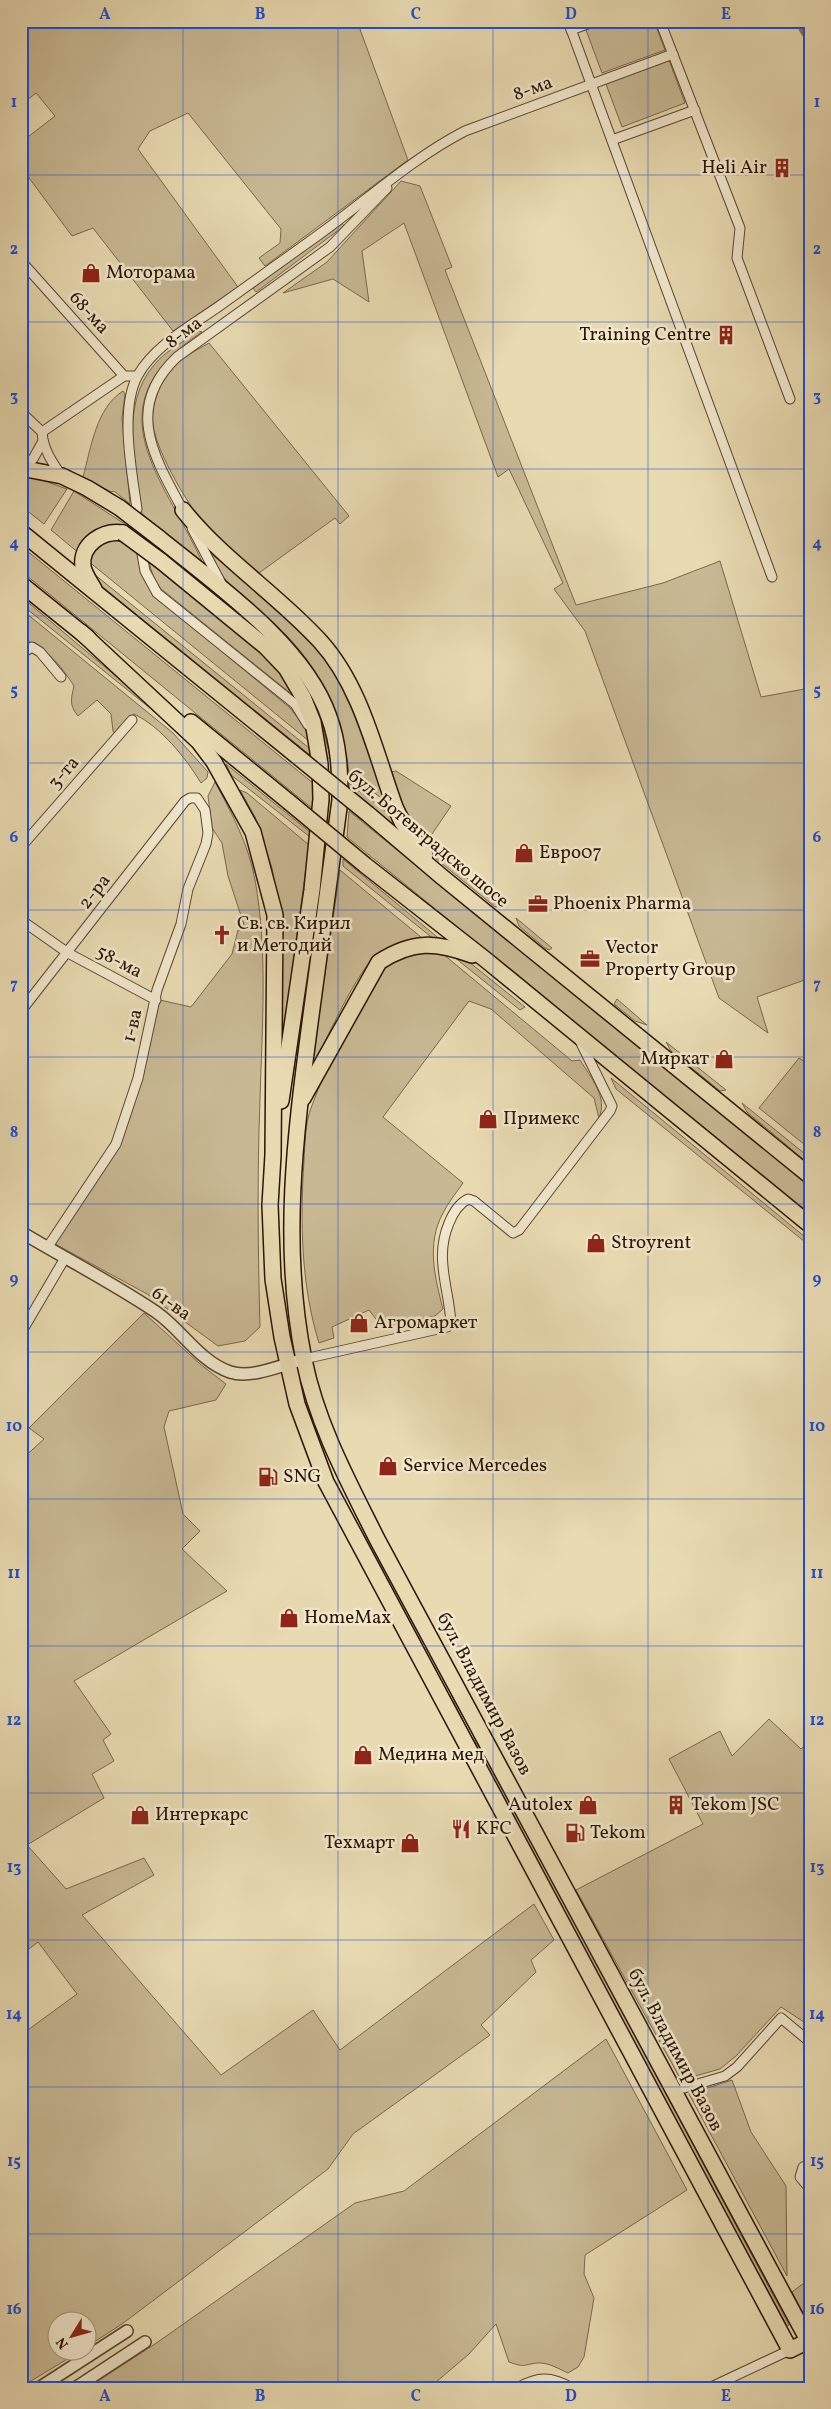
<svg xmlns="http://www.w3.org/2000/svg" width="831" height="2409" font-family="Vollkorn,serif">
  <rect width="100%" height="100%" fill="#e8dab1"/>
  <filter id="stains"><feTurbulence type="fractalNoise" baseFrequency=".004" numOctaves="4"/><feColorMatrix values="0 0 0 0 .2 0 0 0 0 .09 0 0 0 0 .02 0 0 0 .5 -.17"/></filter>
  <radialGradient id="worn" r=".72"><stop offset=".6" stop-color="#630" stop-opacity="0"/><stop offset="1" stop-color="#630" stop-opacity=".3"/></radialGradient>
  <!-- green -->
  <g fill="#c8b994" stroke="#7a674c">
    <path d="M21,21h336l51,139 -143,106 -6,-8 21,-15 1,-14 -93,-116 -38,18 -12,18 100,138 -65,44 -80,-103 -21,8 -51,-69v-30l3,3 31,-24 -19,-23 -15,12z"/>
    <path d="M610,21h44l11,29 -63,23 -16,-43z"/>
    <path d="M669,60l16,43 -63,24 -16,-43z"/>
    <path d="M401,181l19,5 32,81 -7,3 131,335 87,-22 57,-22 41,136 49,-9v290l-53,19 11,36 -49,-35 -134,-367 -31,-42 9,-6 -54,-114 -11,8 -94,-254 -42,28 7,51 -36,-23 -50,14 44,-31z"/>
    <path d="M342,223l2,3 -88,66 -3,-4z"/>
    <path d="M199,331l3,1c-114,75 -38,144 2,234l-62,-52c-6,-48 -23,-108 12,-149 11,-14 31,-24 45,-34z"/>
    <path d="M209,343l140,173 -9,8 -5,-6 -76,55c-17,-12 -35,-25 -49,-41 -19,-22 -53,-78 -57,-107 -2,-15 4,-35 12,-47 10,-17 28,-26 44,-35z"/>
    <path d="M123,391l2,3 -3,24 8,86 -16,-13 -3,1 -28,-15c8,-29 13,-69 40,-86z"/>
    <path d="M21,476l21,4 25,9 -23,35 -23,-18z"/>
    <path d="M74,491l57,37v3l-13,-4 -38,27 -29,-24z"/>
    <path d="M124,539l14,12 16,44 136,113 15,19 4,14 -221,-180 3,-8 14,-13z"/>
    <path d="M146,539l82,65 35,31 41,48 15,30 12,47 -4,-3 -12,-45 -14,-27 -155,-142z"/>
    <path d="M21,546l292,237v26l-292,-238z"/>
    <path d="M210,553c38,31 86,64 114,105 30,42 44,94 61,143l-36,-28c-6,-52 -25,-98 -62,-137 -18,-18 -48,-37 -62,-57 -6,-8 -10,-18 -15,-26z"/>
    <path d="M148,559l105,85 28,29 13,23 -134,-108 -7,-12z"/>
    <path d="M89,570l220,178 1,7 -216,-175z"/>
    <path d="M24,599l137,115 10,11 -149,-120z"/>
    <path d="M21,609l152,124 35,39 -1,6 -6,5c-16,-26 -40,-56 -67,-69l-7,5 -12,15 -2,-3 -2,-17 -14,-14 -19,16c-9,-11 -7,-17 -4,-30 -13,-20 -29,-41 -53,-47z"/>
    <path d="M226,764l85,69 -1,4 -79,-62z"/>
    <path d="M396,771l55,35 -21,31c-23,-18 -31,-37 -39,-65z"/>
    <path d="M215,782c16,30 34,63 40,98 13,71 7,147 5,220 -3,75 -2,152 0,227l-15,14 -27,5 -71,-52 -90,-49 -2,-4 75,-128 30,-113 31,7 41,-53 6,-24 8,1 -18,-55 -6,-33 -10,-15 -4,-32z"/>
    <path d="M349,783l40,31 7,12 -47,-38z"/>
    <path d="M240,790l7,3 62,52 -28,210 -4,-156 -5,-31 -17,-51z"/>
    <path d="M349,811l461,375v28l-463,-377z"/>
    <path d="M412,834l90,72 -7,1 -71,-58z"/>
    <path d="M343,859l99,82 -7,-1 -92,-74z"/>
    <path d="M340,870l82,68c-15,3 -30,7 -43,15 -21,14 -55,92 -68,117z"/>
    <path d="M516,918l36,30 -3,2 -4,-2 -26,-22z"/>
    <path d="M432,951l11,3 129,107 8,-1c11,18 28,37 19,58l-5,-20 -103,-89 -22,-8 -86,116 80,66c-7,10 -15,20 -20,30 -17,31 -8,65 0,96l-8,7 -53,11 -13,-17 -37,17 2,11 -15,5c-18,-58 -19,-122 -15,-182 1,-17 1,-37 7,-53 17,-49 47,-94 72,-139 16,-12 29,-17 49,-18z"/>
    <path d="M449,953l20,9 56,45 -5,3z"/>
    <path d="M617,999l30,26 -12,-4 -21,-17z"/>
    <path d="M666,1042l60,48 -6,1 -49,-40z"/>
    <path d="M799,1058l11,7v84l-51,-41z"/>
    <path d="M611,1078l199,163v5l-194,-157z"/>
    <path d="M742,1103l68,55v7l-63,-53z"/>
    <path d="M144,1313l56,51 26,20 -10,16 -47,11 -5,16 19,87 17,17 -18,18 45,42 -153,90 37,53 -8,6 11,21 -22,13 12,24 -77,47 39,44 78,-31 10,17 -72,40 139,160 92,-65 27,40 194,-146 20,36 -23,20 5,12 -55,53 9,10 -137,99 -25,35 -206,155 -34,22v-24h-30v30h21l-58,35v-352l56,-41 -39,-52 -17,13v-495l23,-21 -15,-11z"/>
    <path d="M453,1701l18,35 16,22 302,567 -2,1 -24,-45 -16,-23 -298,-556z"/>
    <path d="M769,1719l32,30 9,-8v285l-29,-19 -45,49 -16,13 -39,11 -105,-190 127,-66 -34,-65 51,-28 12,25z"/>
    <path d="M606,2039l81,151 -102,65 -1,19 10,24 -10,59 -6,10 -10,6c-9,-4 -20,-11 -31,-10 -16,2 -10,5 -28,-1l-13,-38 -27,30 -40,34h-342l68,-44 200,-141 49,-12z"/>
    <path d="M732,2080l19,52 35,54 1,90 -98,-182z"/>
    <path d="M804,2283l6,13 -6,19 -12,-23z"/>
  </g>
  <g fill="none" stroke-linecap="round" stroke-linejoin="round">
    <!-- taxiway -->
    <path stroke="#8a785a" stroke-width="22" d="M807,21l3,7"/>
    <defs>
      <g id="minor">
        <path d="M568,21l204,556"/>
        <path d="M660,21l80,207 -3,30 53,141"/>
        <path d="M571,30l24,-9"/>
        <path d="M612,140l83,-30"/>
        <path d="M21,261l103,115h13"/>
        <path d="M21,412l21,20c1,17 10,30 19,43"/>
        <path d="M42,432l82,-56"/>
        <path d="M21,465l12,-6 10,-18"/>
        <path d="M137,509c-5,-37 -18,-100 1,-134 17,-30 53,-49 80,-68 33,-24 66,-47 99,-71 49,-35 94,-77 148,-105l208,-77"/>
        <path d="M185,514c-29,-54 -63,-105 -8,-157l153,-110 57,-59"/>
        <path d="M192,528l30,57"/>
        <path d="M142,554l3,17 12,22 138,111 13,21"/>
        <path d="M21,654l11,-7 8,5 21,25"/>
        <path d="M21,847l111,-127"/>
        <path d="M21,920l47,33 88,47"/>
        <path d="M21,1011l164,-210 5,-3h7l8,12 3,23 -2,11 -18,45 -7,35 -24,66 -19,88 -22,66 -69,104"/>
        <path d="M21,1333l44,-75"/>
        <path d="M304,1359l143,-32 4,-4c-2,-35 -17,-65 -2,-100 4,-10 9,-19 19,-24l6,2 39,32 6,-3 91,-119 2,-5 -32,-65"/>
        <path d="M684,2088l41,-12 12,-9 44,-49 29,24"/>
        <path d="M810,2164l-7,3 -3,10 10,12"/>
        <path d="M517,2388c21,-12 34,-12 55,0"/>
        <path d="M709,2388l81,-38"/>
      </g>
      <g id="tertiary">
        <path d="M21,1232c45,27 92,51 135,80 25,17 44,50 74,60 22,7 52,-7 74,-13"/>
        <path d="M39,2388l88,-57"/>
        <path d="M75,2388l70,-46"/>
      </g>
      <g id="primary">
        <path d="M21,468l41,8 25,12 33,20"/>
        <path d="M183,510c40,50 94,84 137,131 41,45 55,111 75,166l7,15 23,33"/>
        <path d="M21,532l271,220"/>
        <path d="M159,538c57,46 146,108 170,179 10,27 11,55 11,83 -10,74 -20,148 -30,223 -15,113 -29,223 -6,337 13,64 44,121 73,179l433,805"/>
        <path d="M161,561l105,86 20,21 17,29 10,25 7,42 1,35 -9,91 -31,211"/>
        <path d="M21,584l67,54"/>
        <path d="M94,589c-4,-7 -9,-14 -11,-22 -3,-23 20,-37 40,-34"/>
        <path d="M81,632l118,110 15,20 39,70 22,83 -2,240 -3,50 3,74 9,58 15,67 29,78 464,868 18,-9"/>
        <path d="M191,722l98,80"/>
        <path d="M368,814l73,62 369,300"/>
        <path d="M365,865l121,95 324,265"/>
        <path d="M303,1098l76,-136c34,-22 57,-20 93,-7"/>
      </g>
    </defs>
    <!-- minor casing -->
    <use href="#minor" stroke="#5b462f" stroke-width="11"/>
    <!-- tertiary casing -->
    <use href="#tertiary" stroke="#5b462f" stroke-width="14"/>
    <!-- primary casing -->
    <use href="#primary" stroke="#2c1504" stroke-width="18"/>
    <!-- minor -->
    <use href="#minor" stroke="#f0e7cc" stroke-width="9"/>
    <!-- tertiary -->
    <use href="#tertiary" stroke="#f0e7cc" stroke-width="11"/>
    <!-- primary -->
    <use href="#primary" stroke="#e8dab1" stroke-width="15"/>
    <defs>
      <g id="primary-bridge">
        <path d="M120,508l39,30"/>
        <path d="M123,533l38,28"/>
        <path d="M292,752l76,62"/>
        <path d="M289,802l76,63"/>
      </g>
    </defs>
    <!-- primary-bridge casing -->
    <use href="#primary-bridge" stroke="#2c1504" stroke-width="18" stroke-linecap="butt"/>
    <!-- primary-bridge -->
    <use href="#primary-bridge" stroke="#e8dab1" stroke-width="15"/>
  </g>
  <!-- grid -->
  <path fill="none" stroke="#1d4ed8" stroke-width="1" stroke-opacity="0.55" d="M183,21v2367M338,21v2367M493,21v2367M648,21v2367M21,175h789M21,322h789M21,469h789M21,616h789M21,763h789M21,910h789M21,1057h789M21,1204h789M21,1352h789M21,1499h789M21,1646h789M21,1793h789M21,1940h789M21,2087h789M21,2234h789"/>
  <!-- icons -->
  <defs>
    <symbol id="building-bare" viewBox="-9 -9 18 18"><path d="M-4-6H4V6H1V3H-1V6H-4ZM-2.5-4.3h1.7v1.8h-1.7ZM.8-4.3h1.7v1.8H.8ZM-2.5-1h1.7V.8h-1.7ZM.8-1h1.7V.8H.8Z" fill="#8f2418" stroke="#f0e7cc" stroke-width="2.5" paint-order="stroke"/></symbol>
    <symbol id="shop-bare" viewBox="-9 -9 18 18"><path d="M-5-2.5h2.3a2.7 3.5 0 0 1 5.4 0H5L5.5 6h-11ZM-1.5-2.5h3a1.5 2.3 0 0 0-3 0Z" fill="#8f2418" stroke="#f0e7cc" stroke-width="2.5" paint-order="stroke"/></symbol>
    <symbol id="office-bare" viewBox="-9 -9 18 18"><path d="M-6-3h4V-5.5h4V-3h4V5H-6ZM-1-4.5V-3h2v-1.5ZM-6 0V1H6V0Z" fill="#8f2418" stroke="#f0e7cc" stroke-width="2.5" paint-order="stroke"/></symbol>
    <symbol id="church-bare" viewBox="-9 -9 18 18"><path d="M-1.2-6h2.4v3.5h3.3v2.4h-3.3V6h-2.4V-.1h-3.3v-2.4h3.3Z" fill="#8f2418" stroke="#f0e7cc" stroke-width="2.5" paint-order="stroke"/></symbol>
    <symbol id="fuel-bare" viewBox="-9 -9 18 18"><path d="M-5.5-6h7V0h2V4h1.3V-2.5L3-4.5l.8-.8L6-3V5H2.5V1h-1V6h-7ZM-4.2-4.7v3.2H.2V-4.7Z" fill="#8f2418" stroke="#f0e7cc" stroke-width="2.5" paint-order="stroke"/></symbol>
    <symbol id="restaurant-bare" viewBox="-9 -9 18 18"><path d="M-5-6h1v4h1v-4h1v4h1v-4h1v5L-1.5 .5V6h-2V.5L-5-1ZM5-6V6H3V1.5H1.5Q1.5-4 5-6Z" fill="#8f2418" stroke="#f0e7cc" stroke-width="2.5" paint-order="stroke"/></symbol>
  </defs>
  <g fill-rule="evenodd">
    <use href="#building-bare" x="768" y="154" width="28" height="28"/>
    <use href="#shop-bare" x="77" y="259" width="28" height="28"/>
    <use href="#building-bare" x="712" y="321" width="28" height="28"/>
    <use href="#shop-bare" x="510" y="839" width="28" height="28"/>
    <use href="#office-bare" x="524" y="890" width="28" height="28"/>
    <use href="#church-bare" x="208" y="921" width="28" height="28"/>
    <use href="#office-bare" x="576" y="945" width="28" height="28"/>
    <use href="#shop-bare" x="710" y="1045" width="28" height="28"/>
    <use href="#shop-bare" x="474" y="1105" width="28" height="28"/>
    <use href="#shop-bare" x="582" y="1229" width="28" height="28"/>
    <use href="#shop-bare" x="345" y="1309" width="28" height="28"/>
    <use href="#shop-bare" x="374" y="1452" width="28" height="28"/>
    <use href="#fuel-bare" x="254" y="1463" width="28" height="28"/>
    <use href="#shop-bare" x="275" y="1604" width="28" height="28"/>
    <use href="#shop-bare" x="349" y="1741" width="28" height="28"/>
    <use href="#shop-bare" x="574" y="1791" width="28" height="28"/>
    <use href="#building-bare" x="662" y="1791" width="28" height="28"/>
    <use href="#shop-bare" x="126" y="1801" width="28" height="28"/>
    <use href="#restaurant-bare" x="447" y="1815" width="28" height="28"/>
    <use href="#fuel-bare" x="561" y="1819" width="28" height="28"/>
    <use href="#shop-bare" x="396" y="1829" width="28" height="28"/>
  </g>
  <g text-anchor="middle" dominant-baseline="central" stroke-width="5" stroke-linejoin="round" paint-order="stroke">
    <!-- street labels -->
    <g font-size="19" fill="#2c1504" stroke="#f0e7cc">
      <text transform="translate(533 89) rotate(-20)">8-ма</text>
      <text transform="translate(89 313) rotate(48)">68-ма</text>
      <text transform="translate(184 333) rotate(-37)">8-ма</text>
      <text transform="translate(64 773) rotate(-49)">3-та</text>
      <text transform="translate(428 839) rotate(40)">бул. Ботевградско шосе</text>
      <text transform="translate(95 892) rotate(-52)">2-ра</text>
      <text transform="translate(119 962) rotate(28)">58-ма</text>
      <text transform="translate(133 1026) rotate(-77)">1-ва</text>
      <text transform="translate(171 1304) rotate(36)">61-ва</text>
      <text transform="translate(484 1694) rotate(62)">бул. Владимир Вазов</text>
      <text transform="translate(675 2050) rotate(62)">бул. Владимир Вазов</text>
    </g>
    <!-- poi labels -->
    <g font-size="19" fill="#2c1504" stroke="#f0e7cc" text-anchor="start">
      <text x="767" y="168" text-anchor="end">Heli Air</text>
      <text x="106" y="273">Моторама</text>
      <text x="711" y="335" text-anchor="end">Training Centre</text>
      <text x="539" y="853">Евро07</text>
      <text x="553" y="904">Phoenix Pharma</text>
      <text x="237" y="924">Св. св. Кирил<tspan x="237" dy="22">и Методий</tspan></text>
      <text x="605" y="948">Vector<tspan x="605" dy="22">Property Group</tspan></text>
      <text x="709" y="1059" text-anchor="end">Миркат</text>
      <text x="503" y="1119">Примекс</text>
      <text x="611" y="1243">Stroyrent</text>
      <text x="374" y="1323">Агромаркет</text>
      <text x="403" y="1466">Service Mercedes</text>
      <text x="283" y="1477">SNG</text>
      <text x="304" y="1618">HomeMax</text>
      <text x="378" y="1755">Медина мед</text>
      <text x="573" y="1805" text-anchor="end">Autolex</text>
      <text x="691" y="1805">Tekom JSC</text>
      <text x="155" y="1815">Интеркарс</text>
      <text x="476" y="1829">KFC</text>
      <text x="590" y="1833">Tekom</text>
      <text x="395" y="1843" text-anchor="end">Техмарт</text>
    </g>
  </g>
  <!-- margin -->
  <rect width="831" height="2409" fill="none" stroke="#e8dab1" stroke-width="55"/>
  <!-- north arrow -->
  <g transform="translate(72 2336) rotate(233)"><circle r="24" fill="#f0e7cc" stroke="#a2937c"/>
  <path d="M0-4L9 19L0 12L-9 19Z" fill="#8f2418"/>
  <text y="-8" font-size="14" font-weight="bold" text-anchor="middle" fill="#2c1504">N</text>
  </g>
  <rect x="28" y="28" width="776" height="2354" fill="none" stroke="#1d4ed8" stroke-width="2"/>
  <g font-size="16" text-anchor="middle" font-weight="bold" fill="#1d4ed8">
    <text x="105" y="19">A</text>
    <text x="260" y="19">B</text>
    <text x="416" y="19">C</text>
    <text x="571" y="19">D</text>
    <text x="726" y="19">E</text>
    <text x="14" y="107">1</text>
    <text x="817" y="107">1</text>
    <text x="14" y="254">2</text>
    <text x="817" y="254">2</text>
    <text x="14" y="401">3</text>
    <text x="817" y="401">3</text>
    <text x="14" y="548">4</text>
    <text x="817" y="548">4</text>
    <text x="14" y="695">5</text>
    <text x="817" y="695">5</text>
    <text x="14" y="842">6</text>
    <text x="817" y="842">6</text>
    <text x="14" y="989">7</text>
    <text x="817" y="989">7</text>
    <text x="14" y="1137">8</text>
    <text x="817" y="1137">8</text>
    <text x="14" y="1284">9</text>
    <text x="817" y="1284">9</text>
    <text x="14" y="1431">10</text>
    <text x="817" y="1431">10</text>
    <text x="14" y="1578">11</text>
    <text x="817" y="1578">11</text>
    <text x="14" y="1725">12</text>
    <text x="817" y="1725">12</text>
    <text x="14" y="1872">13</text>
    <text x="817" y="1872">13</text>
    <text x="14" y="2019">14</text>
    <text x="817" y="2019">14</text>
    <text x="14" y="2166">15</text>
    <text x="817" y="2166">15</text>
    <text x="14" y="2314">16</text>
    <text x="817" y="2314">16</text>
    <text x="105" y="2401">A</text>
    <text x="260" y="2401">B</text>
    <text x="416" y="2401">C</text>
    <text x="571" y="2401">D</text>
    <text x="726" y="2401">E</text>
  </g>
  <rect width="100%" height="100%" filter="url(#stains)"/>
  <rect width="100%" height="100%" fill="url(#worn)"/>
</svg>
